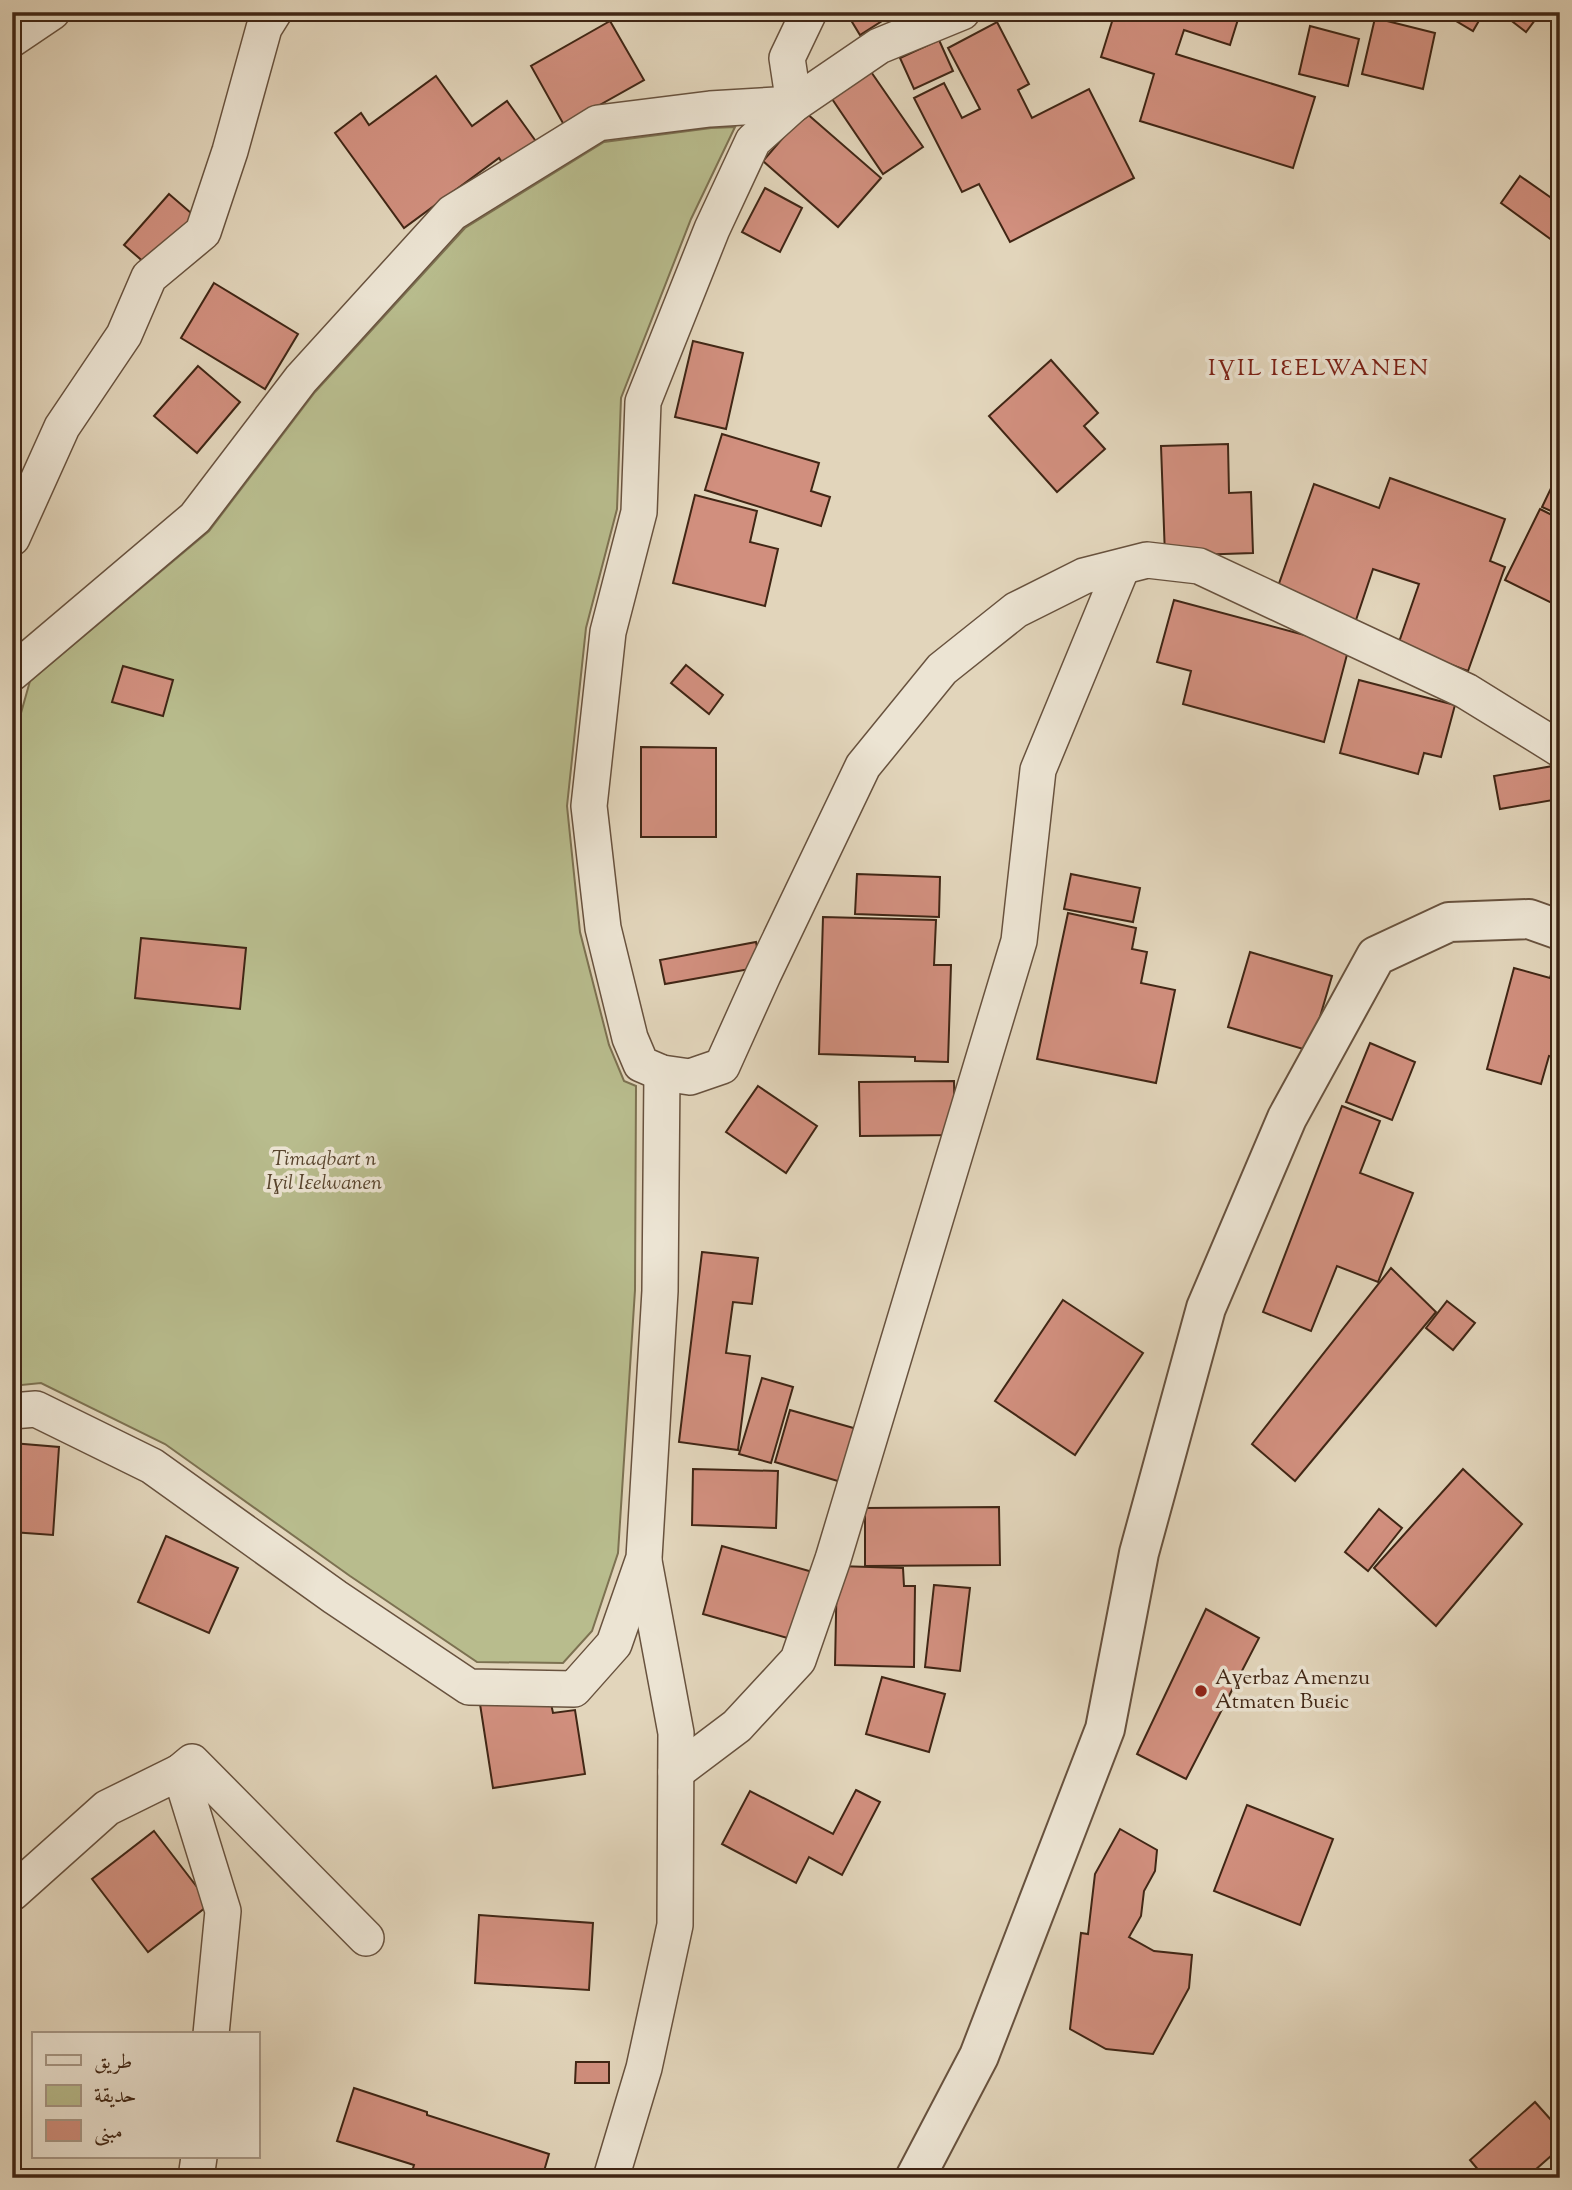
<svg xmlns="http://www.w3.org/2000/svg" width="1572" height="2190" font-family="'Sorts Mill Goudy',Amiri,serif">
  <rect width="100%" height="100%" fill="#e2d5bb"/>
  <filter id="stains"><feTurbulence type="fractalNoise" baseFrequency=".00286" numOctaves="4"/><feColorMatrix values="0 0 0 0 .2 0 0 0 0 .09 0 0 0 0 .02 0 0 0 .5 -.17"/></filter>
  <radialGradient id="worn" r=".72"><stop offset=".6" stop-color="#630" stop-opacity="0"/><stop offset="1" stop-color="#630" stop-opacity=".3"/></radialGradient>
  <!-- green -->
  <path fill="#b8bc8d" stroke="#7c7151" stroke-width="2" d="M735,127l-44,92 -70,179 -4,111 -31,119 -19,178 13,126 29,113 15,36 12,5 -1,204 -17,263 -26,78 -29,32 -86,-1 -127,-86 -185,-132 -124,-61 -29,3v-641l18,-64 179,-150 106,-139 150,-164 139,-86 107,-14z"/>
  <!-- building -->
  <g fill="#d18f7e" stroke="#402615" stroke-width="2">
    <path d="M846,12h50l-36,23z"/>
    <path d="M1115,12l125,1 -10,32 -46,-15 -8,24 139,43 -22,71 -153,-47 14,-47 -53,-17z"/>
    <path d="M1441,12h43l-11,19z"/>
    <path d="M1500,12h41l-15,20z"/>
    <path d="M1375,18l60,15 -12,56 -61,-15z"/>
    <path d="M610,21l34,59 -80,45 -33,-59z"/>
    <path d="M997,22l32,62 -11,6 14,28 57,-29 45,89 -124,64 -31,-58 -17,8 -48,-94 30,-15 18,35 18,-9 -32,-61z"/>
    <path d="M1310,26l49,13 -11,47 -49,-12z"/>
    <path d="M939,40l14,31 -39,18 -14,-31z"/>
    <path d="M867,66l56,81 -40,27 -55,-81z"/>
    <path d="M436,76l36,50 35,-25 33,46 -32,24 -9,-13 -95,70 -69,-95 26,-20 8,12z"/>
    <path d="M805,112l76,66 -43,49 -75,-66z"/>
    <path d="M1520,176l40,28v42l-59,-43z"/>
    <path d="M765,188l37,20 -22,44 -38,-20z"/>
    <path d="M169,194l29,25 -45,51 -29,-25z"/>
    <path d="M12,245h7l-5,85 -2,-1z"/>
    <path d="M214,283l84,51 -33,55 -84,-51z"/>
    <path d="M693,341l50,12 -17,76 -51,-12z"/>
    <path d="M1051,360l47,53 -14,13 21,23 -48,43 -68,-76z"/>
    <path d="M198,366l42,36 -43,51 -43,-37z"/>
    <path d="M722,434l97,29 -8,28 19,6 -9,29 -116,-36z"/>
    <path d="M1228,444l1,49 22,-1 2,61 -88,3 -4,-110z"/>
    <path d="M1390,478l115,41 -15,42 15,6 -37,104 -70,-26 21,-61 -46,-15 -18,54 -80,-28 39,-111 65,24z"/>
    <path d="M1553,484l7,3v28l-18,-8z"/>
    <path d="M695,495l62,16 -7,31 28,7 -13,57 -92,-23z"/>
    <path d="M1540,509l20,10v88l-55,-27z"/>
    <path d="M1174,600l175,47 -25,95 -141,-38 8,-33 -34,-9z"/>
    <path d="M686,665l37,30 -14,19 -38,-31z"/>
    <path d="M123,666l50,14 -10,36 -51,-14z"/>
    <path d="M1359,680l96,25 -14,52 -17,-4 -6,21 -78,-21z"/>
    <path d="M641,747l75,1v89h-75z"/>
    <path d="M1553,766l6,33 -59,10 -6,-33z"/>
    <path d="M857,874l83,3 -1,40 -84,-3z"/>
    <path d="M1071,874l69,14 -7,34 -69,-13z"/>
    <path d="M1068,913l68,15 -4,21 15,3 -6,31 34,7 -19,93 -119,-24z"/>
    <path d="M823,917l113,3 -2,45h17l-3,97 -33,-1v-4l-96,-3z"/>
    <path d="M141,938l105,10 -6,61 -105,-11z"/>
    <path d="M756,942l5,25 -96,17 -5,-24z"/>
    <path d="M1250,952l82,24 -22,75 -82,-24z"/>
    <path d="M1556,956l4,1v102l-11,-3 -8,28 -54,-15 27,-101 36,10z"/>
    <path d="M1370,1043l45,19 -23,58 -46,-18z"/>
    <path d="M954,1081l1,54 -95,1 -1,-54z"/>
    <path d="M758,1086l59,40 -31,47 -60,-41z"/>
    <path d="M1342,1106l38,15 -20,52 53,20 -35,89 -41,-16 -26,65 -48,-19z"/>
    <path d="M702,1252l56,6 -6,46 -19,-2 -7,51 24,3 -12,94 -59,-8z"/>
    <path d="M1391,1268l45,44 -141,169 -43,-37z"/>
    <path d="M1063,1300l80,53 -68,102 -80,-54z"/>
    <path d="M1447,1301l28,22 -22,27 -27,-22z"/>
    <path d="M762,1378l31,9 -22,76 -32,-9z"/>
    <path d="M790,1410l67,19 -16,53 -66,-20z"/>
    <path d="M12,1443l47,4 -6,88 -41,-3z"/>
    <path d="M693,1469l85,2 -2,57 -84,-3z"/>
    <path d="M1463,1469l59,55 -86,102 -62,-58z"/>
    <path d="M999,1507l1,58 -135,1v-58z"/>
    <path d="M1379,1509l23,19 -34,43 -23,-19z"/>
    <path d="M166,1536l72,32 -29,65 -71,-31z"/>
    <path d="M722,1546l94,27 -18,68 -95,-27z"/>
    <path d="M837,1566l66,2 1,18h11l-1,81 -79,-2z"/>
    <path d="M934,1585l36,3 -10,83 -35,-4z"/>
    <path d="M1206,1609l53,29 -73,141 -49,-25z"/>
    <path d="M882,1677l63,17 -16,58 -63,-18z"/>
    <path d="M549,1694l4,19 22,-3 10,64 -92,14 -13,-84z"/>
    <path d="M856,1790l24,12 -38,73 -33,-18 -13,26 -74,-39 28,-53 83,43z"/>
    <path d="M1247,1805l86,34 -33,86 -86,-34z"/>
    <path d="M1120,1829l37,21 -2,21 -11,20 -3,25 -12,21 25,14 38,4 -3,33 -36,66 -47,-5 -36,-20 11,-96 7,1 7,-60z"/>
    <path d="M154,1831l56,73 -62,48 -56,-73z"/>
    <path d="M479,1915l114,8 -4,67 -114,-7z"/>
    <path d="M576,2062h33v21h-34z"/>
    <path d="M354,2088l73,24v3l122,39 -7,24h-132l4,-13 -77,-24z"/>
    <path d="M1535,2102l25,28v18l-34,30h-41l-15,-18z"/>
  </g>
  <g fill="none" stroke-linecap="round" stroke-linejoin="round">
    <defs>
      <g id="minor">
        <path d="M962,12l-83,34 -85,58 -41,37 -41,88 -69,173 -4,110 -31,120 -19,174 14,122 27,110 11,26 21,9 28,4 32,-11 41,-91 100,-209 79,-97 74,-59 68,-34 63,-16 52,6 267,125 94,58"/>
        <path d="M12,39l40,-27"/>
        <path d="M794,104l-7,-46 22,-46"/>
        <path d="M12,538l50,-111 62,-92 25,-58 54,-45 27,-81 34,-123 10,-16"/>
        <path d="M12,673l183,-155 106,-139 151,-166 146,-90 112,-14 84,-5"/>
        <path d="M12,1411l24,-2 116,57 183,131 134,90 105,2 40,-45 30,-86 16,-267 2,-218"/>
        <path d="M180,1772l12,-10 174,176"/>
        <path d="M676,1772l61,-46 61,-66 35,-101 186,-618 19,-171 84,-203"/>
        <path d="M12,1893l95,-85 73,-36 43,139 -12,123"/>
        <path d="M196,2178l3,-21"/>
        <path d="M611,2178l33,-110 31,-143 1,-192 -32,-172"/>
      </g>
      <path id="tertiary" d="M915,2178l64,-122 126,-327 34,-176 67,-245 81,-190 89,-162 73,-34 80,-3 31,11"/>
    </defs>
    <!-- minor casing -->
    <use href="#minor" stroke="#68523e" stroke-width="38"/>
    <!-- tertiary casing -->
    <use href="#tertiary" stroke="#68523e" stroke-width="42"/>
    <!-- minor -->
    <use href="#minor" stroke="#ece4d3" stroke-width="35"/>
    <!-- tertiary -->
    <use href="#tertiary" stroke="#ece4d3" stroke-width="38"/>
  </g>
  <!-- markers -->
  <circle fill="#8f2418" stroke="#ece4d3" stroke-width="2.5" cx="1201" cy="1691" r="7"/>
  <g text-anchor="middle" dominant-baseline="central" stroke-width="7" stroke-linejoin="round" paint-order="stroke">
    <!-- park labels -->
    <g font-size="21" font-style="italic" fill="#58442d" stroke="#ece4d3">
      <text x="324" y="1160">Timaqbart n<tspan x="324" dy="24">Iɣil Iɛelwanen</tspan></text>
    </g>
    <!-- poi labels -->
    <g font-size="21" fill="#402615" stroke="#ece4d3" text-anchor="start">
      <text x="1215" y="1679">Aɣerbaz Amenzu<tspan x="1215" dy="24">Atmaten Buɛic</tspan></text>
    </g>
    <!-- quarter labels -->
    <g font-size="24" letter-spacing="2" fill="#7a1f14" stroke="#ece4d3">
      <text x="1319" y="369">IƔIL IƐELWANEN</text>
    </g>
  </g>
  <!-- margin -->
  <rect width="1572" height="2190" fill="none" stroke="#e2d5bb" stroke-width="42"/>
  <rect x="14" y="14" width="1544" height="2162" fill="none" stroke="#402615" stroke-width="3.5"/>
  <rect x="21" y="21" width="1530" height="2148" fill="none" stroke="#402615" stroke-width="2"/>
  <!-- legend -->
  <rect x="32" y="2032" width="228" height="126" fill="#ece4d3" stroke="#a79887" stroke-width="2"/>
  <rect x="46" y="2055" width="35" height="10" fill="#ece4d3" stroke="#a79887" stroke-width="2"/>
  <text x="94" y="2068" font-size="21" fill="#402615">طريق</text>
  <rect x="46" y="2085" width="35" height="21" fill="#b8bc8d" stroke="#a79887" stroke-width="2"/>
  <text x="94" y="2102" font-size="21" fill="#402615">حديقة</text>
  <rect x="46" y="2120" width="35" height="21" fill="#d18f7e" stroke="#a79887" stroke-width="2"/>
  <text x="94" y="2138" font-size="21" fill="#402615">مبنى</text>
  <rect width="100%" height="100%" filter="url(#stains)"/>
  <rect width="100%" height="100%" fill="url(#worn)"/>
</svg>
